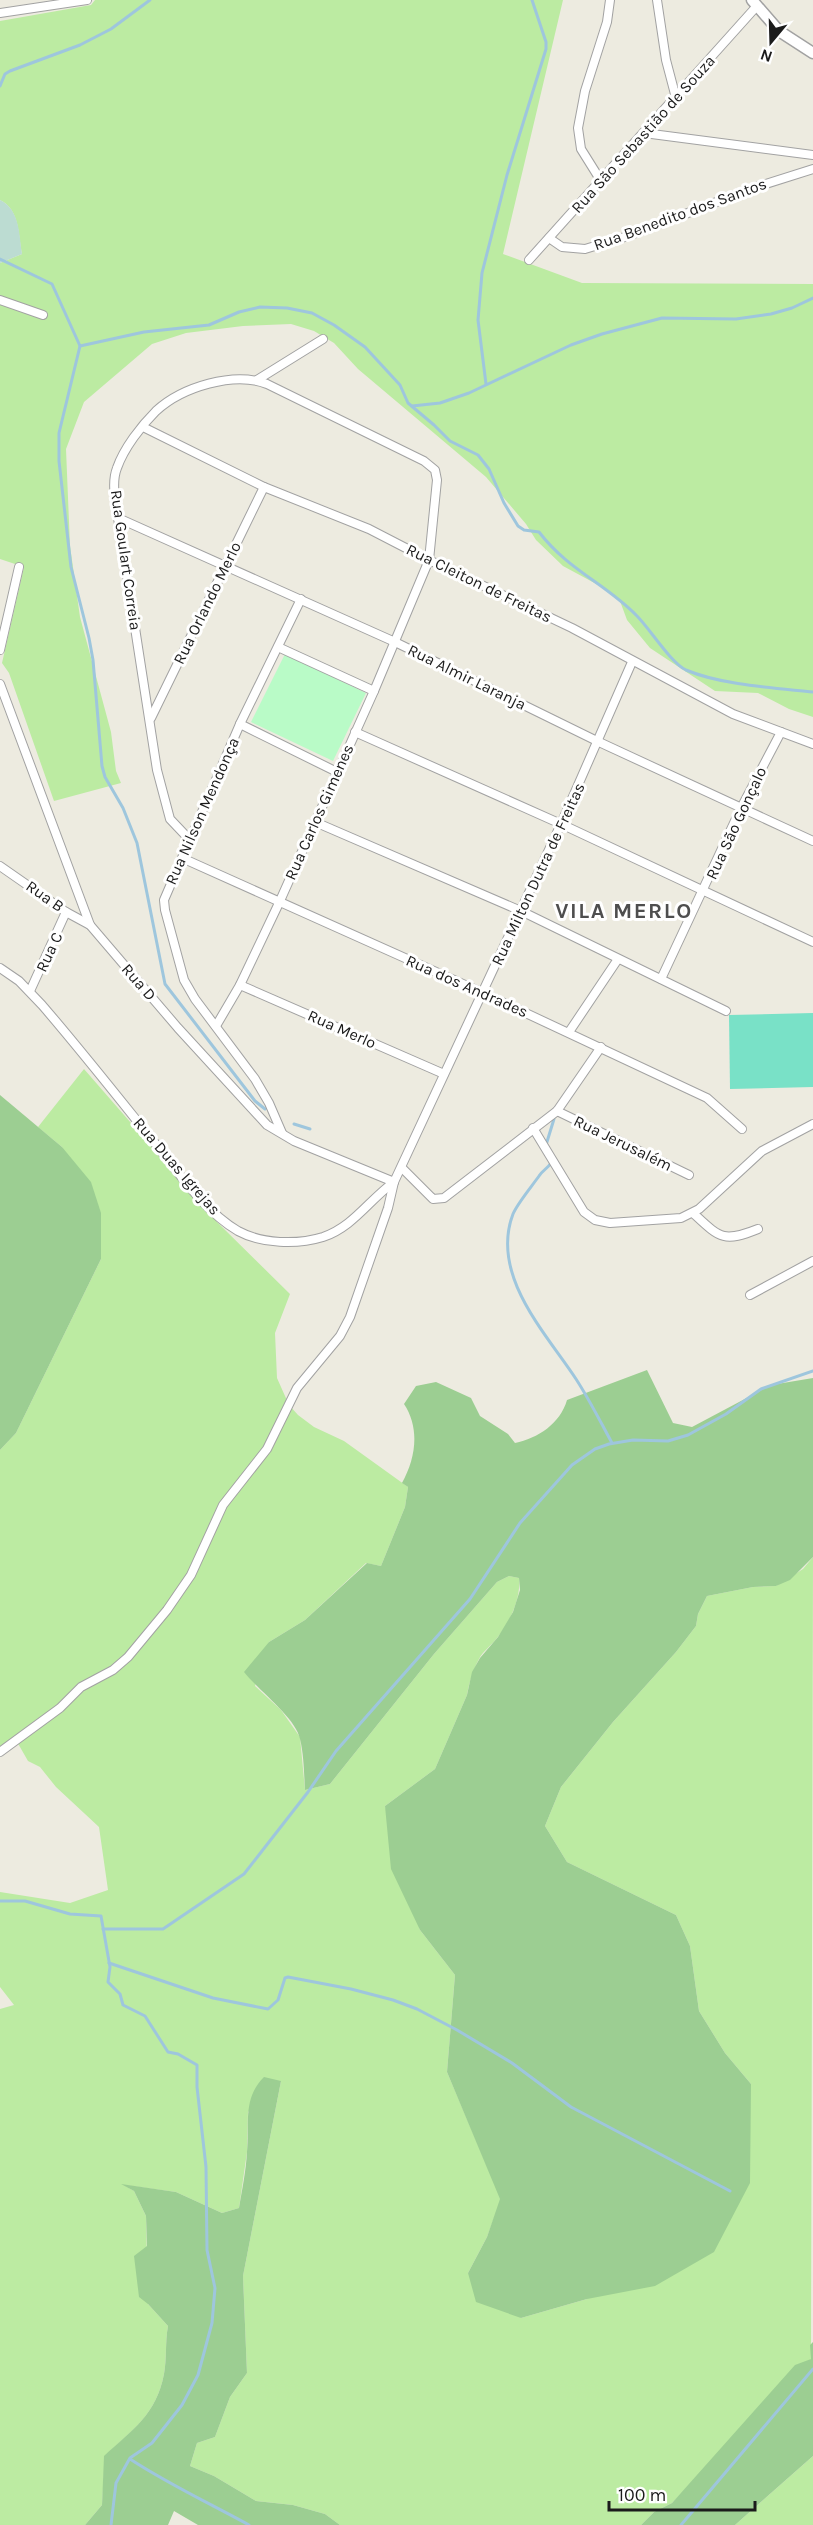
<svg xmlns="http://www.w3.org/2000/svg" width="813" height="2525" font-family="Karla,sans-serif">
  <rect width="100%" height="100%" fill="#edebe0"/>
  <!-- grass -->
  <g fill="#bceba2">
    <path d="M95,0h468l-60,254 79,29 231,1v433l-24,-8 -31,-16 -43,-2 -65,-43 -23,-28 -7,-19 -20,-15 -37,-20 -27,-26 -10,-16 -40,-47 -128,-108 -24,-26 -20,-12 -23,-7 -48,2 -57,7 -34,11 -68,58 -18,47 4,97 10,71 31,115 5,39 5,12 -67,18 -45,-128 -7,-10 22,-96 -24,-8v-296l22,-9c-4,-20 -2,-44 -22,-54v-179l91,-16z"/>
    <path d="M84,1069l134,154 72,71 -15,39 2,45 12,27 9,10 16,12 30,14 64,46 -3,20 -24,59 -15,-3 -61,57 -36,22 -14,44 26,24 19,27 5,53 25,-6 104,-130 63,-72 12,-6 10,2c2,21 -9,44 -22,60 -5,7 -14,13 -18,21 -6,11 -10,24 -12,36l-32,74 -50,37 35,124 35,45 -8,97 54,127 -14,38 -19,36 53,45 66,-19 164,-215 -26,-31 -26,-42 -9,-65 -14,-31 -109,-53 -22,-36 16,-39 52,-65 63,-70 20,-26 2,-12 9,-18 46,-9 23,-1 27,-17 10,-12 -2,802 -139,144 -18,9 -13,13h-301l-15,-11 -32,-9 -37,-4 -42,-25 -24,-10 7,-23 18,-6 15,-40 17,-24 -4,-97 38,-195 -33,31 -1,40 -8,56 -17,5 -46,-21 -52,-7 10,6 12,25 2,88 20,22c-3,16 -1,32 -4,48 -8,41 -31,55 -59,82l-3,49 -17,20h-85v-516l14,-4 -14,-18v-95l70,11 38,-13 -9,-63 -43,-40 -16,-20 -12,-6 -12,-21 -16,7v-297l16,-17 85,-174 -39,-112 -24,-20z"/>
    <path d="M813,2456v69h-78z"/>
  </g>
  <!-- forest -->
  <g fill="#9cce92">
    <path d="M0,1095l62,52 29,35 10,31v46l-85,174 -16,17z"/>
    <path d="M647,1370l26,53 19,4 79,-42 42,-7v179l-23,23 -14,6 -23,1 -46,9 -9,18 -2,12 -20,26 -63,70 -52,65 -16,39 22,36 109,53 14,31 9,65 26,42 26,31 -1,99 -36,69 -59,34 -68,13 -66,19 -45,-16 -8,-29 19,-36 13,-38 -53,-127 8,-97 -35,-45 -29,-61 -6,-63 50,-37 32,-74 5,-23 8,-14 18,-21 15,-25 7,-22 -1,-12 -10,-2 -12,6 -63,72 -104,130 -25,6c-1,-16 -1,-35 -5,-51 -4,-21 -42,-49 -56,-67l25,-30 36,-22 62,-57 14,3 24,-59 3,-20 -6,-4c14,-25 18,-55 2,-79l12,-18 20,-4 35,16 9,18 28,18 7,9c23,-5 45,-19 52,-43z"/>
    <path d="M264,2077l17,4 -38,195 4,97 -17,24 -15,40 -18,6 -7,23 24,10 42,25 37,4 32,9 15,11h-142l-24,-14 -6,14h-83l17,-20 2,-49c29,-27 52,-41 60,-82 3,-16 1,-32 4,-48l-20,-22 -9,-7 -5,-41 13,-10 -1,-30 -12,-25 -13,-7 55,8 46,21 17,-5c3,-18 7,-37 8,-56 3,-28 -5,-53 17,-75z"/>
    <path d="M813,2342v114l-78,69h-94l13,-13 18,-9 123,-138 16,-6 -1,-14z"/>
  </g>
  <!-- wetland -->
  <path fill="#bcdcd2" d="M0,200c20,10 19,34 22,54l-22,9z"/>
  <!-- park -->
  <path fill="#b9fbc7" d="M285,654l81,39 -33,68 -82,-39z"/>
  <!-- pitch -->
  <path fill="#79e1c7" d="M813,1013v74l-83,2 -1,-74z"/>
  <g fill="none" stroke-linecap="round" stroke-linejoin="round">
    <!-- stream -->
    <g stroke="#9ec6dd" stroke-width="3">
      <path d="M0,86l5,-12 5,-3 70,-26 31,-16 39,-29"/>
      <path d="M0,259l52,25 28,62 -21,87v28l12,106 18,71 4,22 9,106 3,11 18,31 14,35 28,141 90,117 10,8"/>
      <path d="M80,346l64,-14 65,-7 30,-13 21,-5 27,1 25,5 22,12 31,22 35,38 8,18 26,22 16,16 28,14 11,14 15,34 14,23 6,4 15,2c29,38 67,52 98,84 13,13 34,47 49,54 35,15 89,18 127,22"/>
      <path d="M486,384l-8,-64 4,-47 25,-98 39,-126v-7l-14,-42"/>
      <path d="M412,406l28,-3 29,-10 102,-48 31,-11 60,-16 74,1 35,-5 21,-6 21,-10"/>
      <path d="M294,1124l16,5"/>
      <path d="M546,1145l8,-26"/>
      <path d="M551,1163c-3,5 -9,8 -12,13 -7,10 -22,28 -26,38 -23,61 32,118 63,165 13,20 24,42 36,64"/>
      <path d="M0,1901h25l45,13 31,2 9,51 -2,15 12,12 3,11 22,11 23,36 10,2 19,11v22l9,80 1,83 8,38 -3,35 -14,52 -16,30 -30,38 -22,15 -14,25 -5,42"/>
      <path d="M103,1929h60l81,-55 64,-82 28,-41 134,-152 50,-76 52,-58 23,-16 14,-5 24,-4 35,1 20,-6 38,-21 35,-25 52,-18"/>
      <path d="M109,1963l104,35 55,11 10,-9 7,-22 3,-1 63,12 42,11 24,9 40,21 55,33 59,44 159,84"/>
      <path d="M130,2459c38,25 79,44 119,66"/>
      <path d="M681,2525l132,-156"/>
    </g>
    <defs>
      <g id="minor">
        <path d="M657,0l9,60 10,38"/>
        <path d="M0,13l87,-13"/>
        <path d="M644,133l169,22"/>
        <path d="M601,181l-20,-32 -3,-21 7,-37 22,-69 3,-22"/>
        <path d="M549,238l13,9 23,2 43,-13 125,-48 60,-19"/>
        <path d="M529,260l227,-253"/>
        <path d="M0,300l43,15"/>
        <path d="M257,380l66,-41"/>
        <path d="M143,427l121,60 105,42 60,31 143,68 161,86 80,30"/>
        <path d="M118,518l277,124 204,100 214,99"/>
        <path d="M278,647l96,44"/>
        <path d="M0,650l19,-83"/>
        <path d="M0,684l90,241 88,103 89,97 27,16 100,41"/>
        <path d="M151,718l113,-231"/>
        <path d="M240,724l97,48"/>
        <path d="M355,732l206,92 252,118"/>
        <path d="M315,822l206,89 205,100"/>
        <path d="M189,839l-19,-20 -13,-49 -39,-252c-2,-15 -7,-35 -1,-50 7,-20 24,-42 39,-57 26,-24 78,-40 111,-27l157,77 11,9 2,10 -8,80 -55,131 -95,212 -39,82 -24,41"/>
        <path d="M182,858l301,135 224,105 35,31"/>
        <path d="M0,866l66,46 24,13"/>
        <path d="M0,968l19,13 23,24c38,44 75,91 112,137 24,30 50,69 84,89 24,13 59,14 85,6 30,-10 46,-37 71,-55"/>
        <path d="M661,979l80,-171 40,-76"/>
        <path d="M240,985l204,89"/>
        <path d="M30,991l36,-79"/>
        <path d="M569,1032l49,-73"/>
        <path d="M557,1111l132,64"/>
        <path d="M533,1128l51,84 11,8 15,3 71,-5 18,-9 63,-58 51,-27"/>
        <path d="M282,1133l-13,-30 -14,-24 -60,-80 -11,-19 -19,-70 -1,-10 76,-176 61,-125"/>
        <path d="M402,1168l31,31 11,-1 113,-87 44,-64"/>
        <path d="M693,1213c27,25 30,30 65,16"/>
        <path d="M750,1295l63,-34"/>
        <path d="M0,1752l60,-44 21,-21 32,-17 15,-13 39,-47 24,-35 32,-70 44,-56 30,-61 43,-52 10,-19 38,-109 6,-26 167,-358 71,-162"/>
      </g>
      <path id="tertiary" d="M752,0l27,31 34,22"/>
    </defs>
    <!-- minor casing -->
    <use href="#minor" stroke="#a2a2a2" stroke-width="10"/>
    <!-- tertiary casing -->
    <use href="#tertiary" stroke="#a2a2a2" stroke-width="13"/>
    <!-- minor -->
    <use href="#minor" stroke="#fff" stroke-width="8"/>
    <!-- tertiary -->
    <use href="#tertiary" stroke="#fff" stroke-width="10"/>
  </g>
  <g text-anchor="middle" dominant-baseline="central" stroke-width="6" stroke-linejoin="round" paint-order="stroke">
    <!-- street labels -->
    <g font-size="16" fill="#1b1b1b" stroke="#fff">
      <text transform="translate(643 134) rotate(-48)">Rua São Sebastião de Souza</text>
      <text transform="translate(680 214) rotate(-20)">Rua Benedito dos Santos</text>
      <text transform="translate(126 560) rotate(82)">Rua Goulart Correia</text>
      <text transform="translate(479 583) rotate(26)">Rua Cleiton de Freitas</text>
      <text transform="translate(207 603) rotate(-64)">Rua Orlando Merlo</text>
      <text transform="translate(467 677) rotate(26)">Rua Almir Laranja</text>
      <text transform="translate(202 811) rotate(-66)">Rua Nilson Mendonça</text>
      <text transform="translate(319 812) rotate(-66)">Rua Carlos Gimenes</text>
      <text transform="translate(736 823) rotate(-65)">Rua São Gonçalo</text>
      <text transform="translate(538 874) rotate(-65)">Rua Milton Dutra de Freitas</text>
      <text transform="translate(45 896) rotate(35)">Rua B</text>
      <text transform="translate(49 952) rotate(-65)">Rua C</text>
      <text transform="translate(139 982) rotate(49)">Rua D</text>
      <text transform="translate(467 986) rotate(24)">Rua dos Andrades</text>
      <text transform="translate(342 1029) rotate(24)">Rua Merlo</text>
      <text transform="translate(623 1143) rotate(26)">Rua Jerusalém</text>
      <text transform="translate(177 1166) rotate(49)">Rua Duas Igrejas</text>
    </g>
    <!-- district labels -->
    <g font-size="22" font-weight="bold" letter-spacing="1.5" fill="#4e4e4e" stroke="#fff">
      <text x="624" y="911">VILA MERLO</text>
    </g>
  </g>
  <!-- north arrow -->
  <g transform="translate(771 42) rotate(199)" stroke="#ffffff" stroke-width="4.5" paint-order="stroke">
  <path d="M0-4.5L10 22L0 15L-10 22Z" fill="#1b1b1b"/>
  <text y="-9" font-size="16" font-weight="bold" text-anchor="middle" fill="#1b1b1b">N</text>
  </g>
  <!-- scale -->
  <path d="M609 2501v9h146v-9" fill="none" stroke="#1b1b1b" stroke-width="3"/>
  <text x="618" y="2501" font-size="18" fill="#1b1b1b" stroke="#ffffff" stroke-width="4.5" paint-order="stroke">100 m</text>
</svg>
